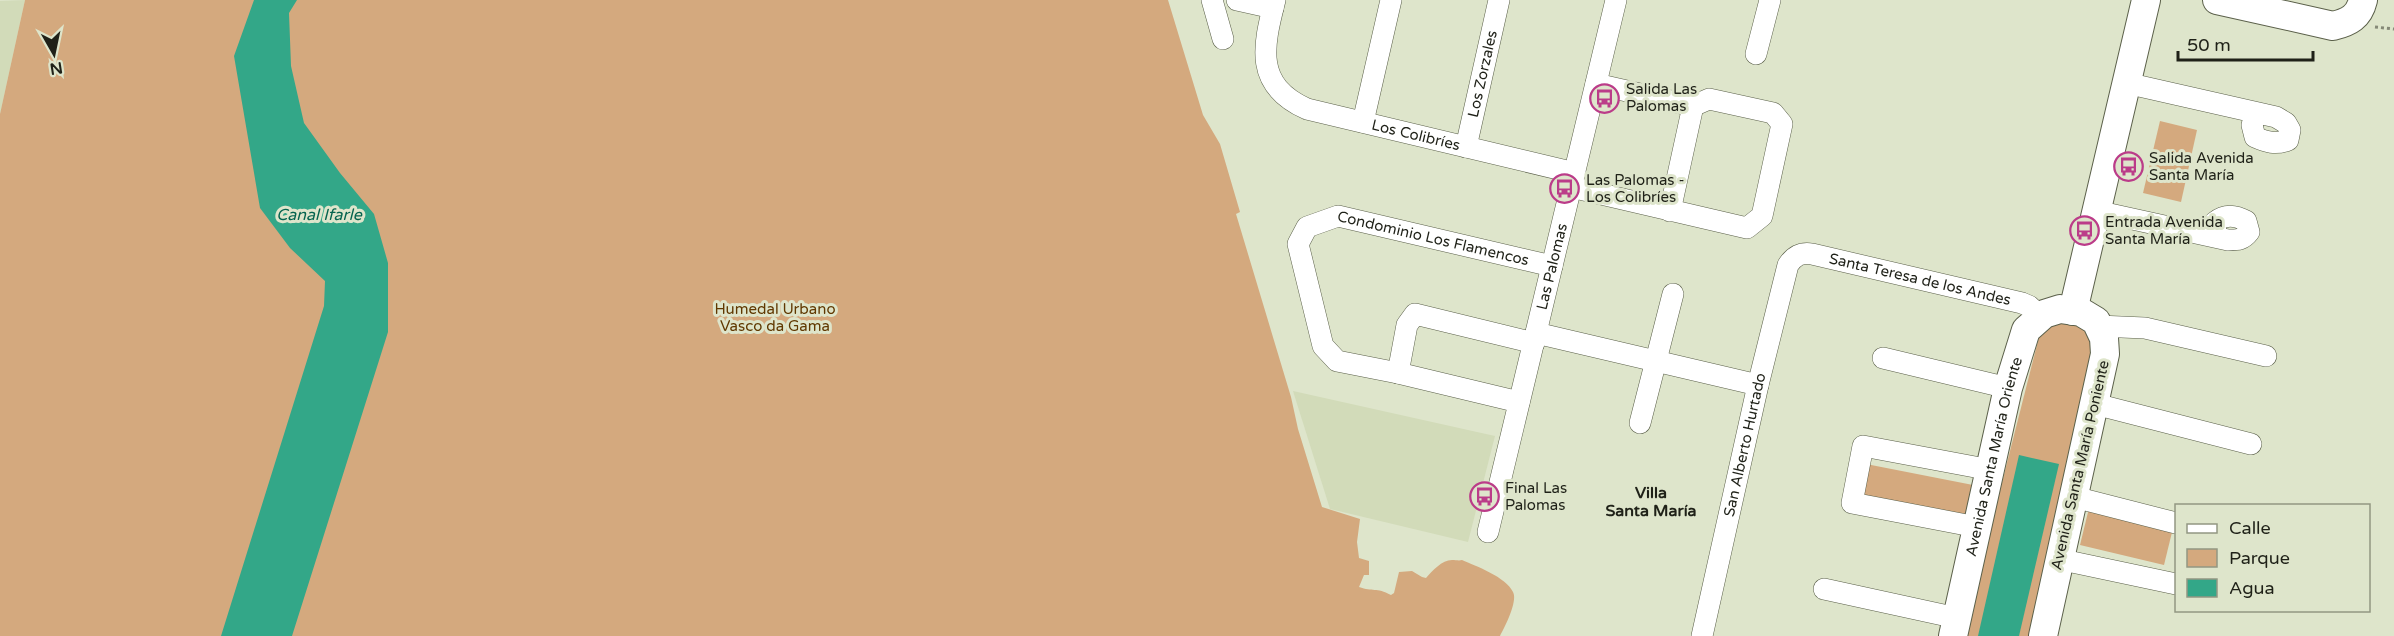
<svg xmlns="http://www.w3.org/2000/svg" width="2394" height="636" font-family="'Varela Round',sans-serif">
  <rect width="100%" height="100%" fill="#dee5cb"/>
  <!-- built -->
  <g fill="#d2dbb9">
    <path d="M25,0l-25,114v-113z"/>
    <path d="M1293,391l202,45 -27,106 -138,-33z"/>
  </g>
  <!-- green -->
  <g fill="#d4a97e">
    <path d="M25,0h1143l35,115 17,29 20,68 -4,2 55,183 7,32 24,78 38,12 -3,23 2,16 10,3v14h-5l-5,12c14,5 17,0 32,8l3,-2 5,-21 13,-1 10,6 4,1c6,-7 16,-18 26,-18 4,0 7,1 10,0 14,6 44,17 51,32 5,9 -8,35 -13,44h-1500v-522z"/>
    <path d="M2160,121l37,9 -16,72 -38,-9z"/>
    <path d="M2061,320l25,4 10,24 -63,288h-70l77,-303z"/>
    <path d="M1866,464l107,21 -7,33 -106,-21z"/>
    <path d="M2089,508l84,20 -9,37 -84,-20z"/>
  </g>
  <!-- water -->
  <g fill="#33a788">
    <path d="M254,0h43l-8,13 2,53 13,57 36,50 34,41 14,49v69l-96,304h-71l103,-330 1,-25 -35,-33 -30,-40 -26,-152z"/>
    <path d="M2019,455l40,9 -40,172h-41z"/>
  </g>
  <g fill="none" stroke-linecap="round" stroke-linejoin="round">
    <defs>
      <g id="street">
        <path d="M1212,0l11,39"/>
        <path d="M1237,0l36,8"/>
        <path id="s1" d="M1275,0c-12,47 -21,85 32,109l268,64"/>
        <path d="M1756,54l14,-54"/>
        <path d="M2126,83l150,34 10,6 4,7 -2,10c-12,5 -22,2 -33,-3l-3,-12 4,-11"/>
        <path d="M1596,84l97,22"/>
        <path d="M1363,122l28,-122"/>
        <path id="s2" d="M1466,147l33,-147"/>
        <path d="M1571,187l176,41 15,-12 20,-92 -9,-11 -64,-14 -16,7"/>
        <path d="M1670,211l23,-105"/>
        <path d="M2096,211l132,29c10,0 15,0 21,-8l-3,-11c-11,-6 -21,-7 -31,1l1,14"/>
        <path d="M2098,326l47,2 121,28"/>
        <path d="M1536,333l222,52"/>
        <path d="M1883,358l125,30"/>
        <path d="M1398,373l9,-48 8,-11 119,29"/>
        <path id="s3" d="M1519,402l-121,-29 -61,-12 -14,-15 -25,-102 9,-17 31,-11 214,50"/>
        <path d="M2095,404l156,40"/>
        <path d="M1640,423l33,-129"/>
        <path d="M2074,497l102,26"/>
        <path d="M1977,527l-125,-24 11,-57 128,24"/>
        <path id="s4" d="M1488,532l128,-532"/>
        <path d="M2058,559l118,25"/>
        <path d="M1824,589l133,29"/>
        <path id="s5" d="M1702,636l56,-251 30,-120c6,-9 13,-13 24,-11l210,49 7,3 11,10"/>
      </g>
      <g id="secondary">
        <path d="M2217,0l116,26c16,-4 26,-9 30,-26"/>
        <path d="M2073,311l73,-311"/>
        <path id="s6" d="M1953,636l55,-248 18,-58 18,-16 16,-5 21,3 15,9 8,17 1,16 -62,282"/>
      </g>
    </defs>
    <!-- street casing -->
    <use href="#street" stroke="#5b604a" stroke-width="22"/>
    <!-- secondary casing -->
    <use href="#secondary" stroke="#5b604a" stroke-width="30"/>
    <!-- path -->
    <path stroke="#858977" stroke-width="3" stroke-dasharray="3 3" stroke-linecap="butt" d="M2375,27l19,2"/>
    <!-- street -->
    <use href="#street" stroke="#fff" stroke-width="21"/>
    <!-- secondary -->
    <use href="#secondary" stroke="#fff" stroke-width="28"/>
  </g>
  <!-- icons -->
  <defs>
    <symbol id="bus-ring" viewBox="-11 -11 22 22"><circle r="9.5" fill="#dee5cb" stroke="#bb3c89" stroke-width="1.5"/><path d="M-5-6H5V4H4V6H2V4H-2V6H-4V4H-5ZM-3.5-4V0h7V-4ZM-3.5 1.2v1.5H-2V1.2ZM2 1.2v1.5H3.5V1.2Z" fill="#bb3c89"/></symbol>
  </defs>
  <g fill-rule="evenodd">
    <use href="#bus-ring" x="1588" y="82" width="33" height="33"/>
    <use href="#bus-ring" x="2112" y="150" width="33" height="33"/>
    <use href="#bus-ring" x="1548" y="172" width="33" height="33"/>
    <use href="#bus-ring" x="2068" y="214" width="33" height="33"/>
    <use href="#bus-ring" x="1468" y="480" width="33" height="33"/>
  </g>
  <g text-anchor="middle" dominant-baseline="central" stroke-width="6" stroke-linejoin="round" paint-order="stroke">
    <!-- street labels -->
    <g font-size="15" fill="#1f2118" stroke="#dee5cb">
      <text stroke="none"><textPath href="#s2" startOffset="75">Los Zorzales</textPath></text>
      <text stroke="none"><textPath href="#s1" startOffset="240">Los Colibríes</textPath></text>
      <text stroke="none"><textPath href="#s3" startOffset="462">Condominio Los Flamencos</textPath></text>
      <text stroke="none"><textPath href="#s4" startOffset="273">Las Palomas</textPath></text>
      <text stroke="none"><textPath href="#s5" startOffset="520">Santa Teresa de los Andes</textPath></text>
      <text stroke="none"><textPath href="#s5" startOffset="196">San Alberto Hurtado</textPath></text>
      <text stroke="none"><textPath href="#s6" startOffset="184">Avenida Santa María Oriente</textPath></text>
      <text transform="translate(2080 465) rotate(-77)">Avenida Santa María Poniente</text>
    </g>
    <!-- poi labels -->
    <g font-size="15" fill="#1f2118" stroke="#dee5cb" text-anchor="start">
      <text x="1626" y="89">Salida Las<tspan x="1626" dy="17">Palomas</tspan></text>
      <text x="2149" y="158">Salida Avenida<tspan x="2149" dy="17">Santa María</tspan></text>
      <text x="1586" y="180">Las Palomas -<tspan x="1586" dy="17">Los Colibríes</tspan></text>
      <text x="2105" y="222">Entrada Avenida<tspan x="2105" dy="17">Santa María</tspan></text>
      <text x="1505" y="488">Final Las<tspan x="1505" dy="17">Palomas</tspan></text>
    </g>
    <!-- park labels -->
    <g font-size="15" fill="#603800" stroke="#dee5cb">
      <text x="775" y="309">Humedal Urbano<tspan x="775" dy="17">Vasco da Gama</tspan></text>
    </g>
    <!-- water labels -->
    <g font-size="16" font-style="italic" fill="#04634e" stroke="#dee5cb">
      <text x="319" y="215">Canal Ifarle</text>
    </g>
    <!-- neighbourhood labels -->
    <g font-size="16" font-weight="bold" fill="#1f2118" stroke="#dee5cb">
      <text x="1651" y="493">Villa<tspan x="1651" dy="18">Santa María</tspan></text>
    </g>
  </g>
  <!-- legend -->
  <rect x="2175" y="504" width="195" height="108" fill="#dee5cb" stroke="#929783" stroke-width="1.5"/>
  <rect x="2187" y="524" width="30" height="9" fill="#ffffff" stroke="#929783" stroke-width="1.5"/>
  <text x="2229" y="534" font-size="18" fill="#1f2118">Calle</text>
  <rect x="2187" y="549" width="30" height="18" fill="#d4a97e" stroke="#929783" stroke-width="1.5"/>
  <text x="2229" y="564" font-size="18" fill="#1f2118">Parque</text>
  <rect x="2187" y="579" width="30" height="18" fill="#33a788" stroke="#929783" stroke-width="1.5"/>
  <text x="2229" y="594" font-size="18" fill="#1f2118">Agua</text>
  <!-- north arrow -->
  <g transform="translate(54 54) rotate(171)" stroke="#dee5cb" stroke-width="4.5" paint-order="stroke">
  <path d="M0-4.5L10 22L0 15L-10 22Z" fill="#1f2118"/>
  <text y="-9" font-size="16" font-weight="bold" text-anchor="middle" fill="#1f2118">N</text>
  </g>
  <!-- scale -->
  <path d="M2178 51v9h135v-9" fill="none" stroke="#1f2118" stroke-width="3"/>
  <text x="2187" y="51" font-size="18" fill="#1f2118" stroke="#dee5cb" stroke-width="4.5" paint-order="stroke">50 m</text>
</svg>
